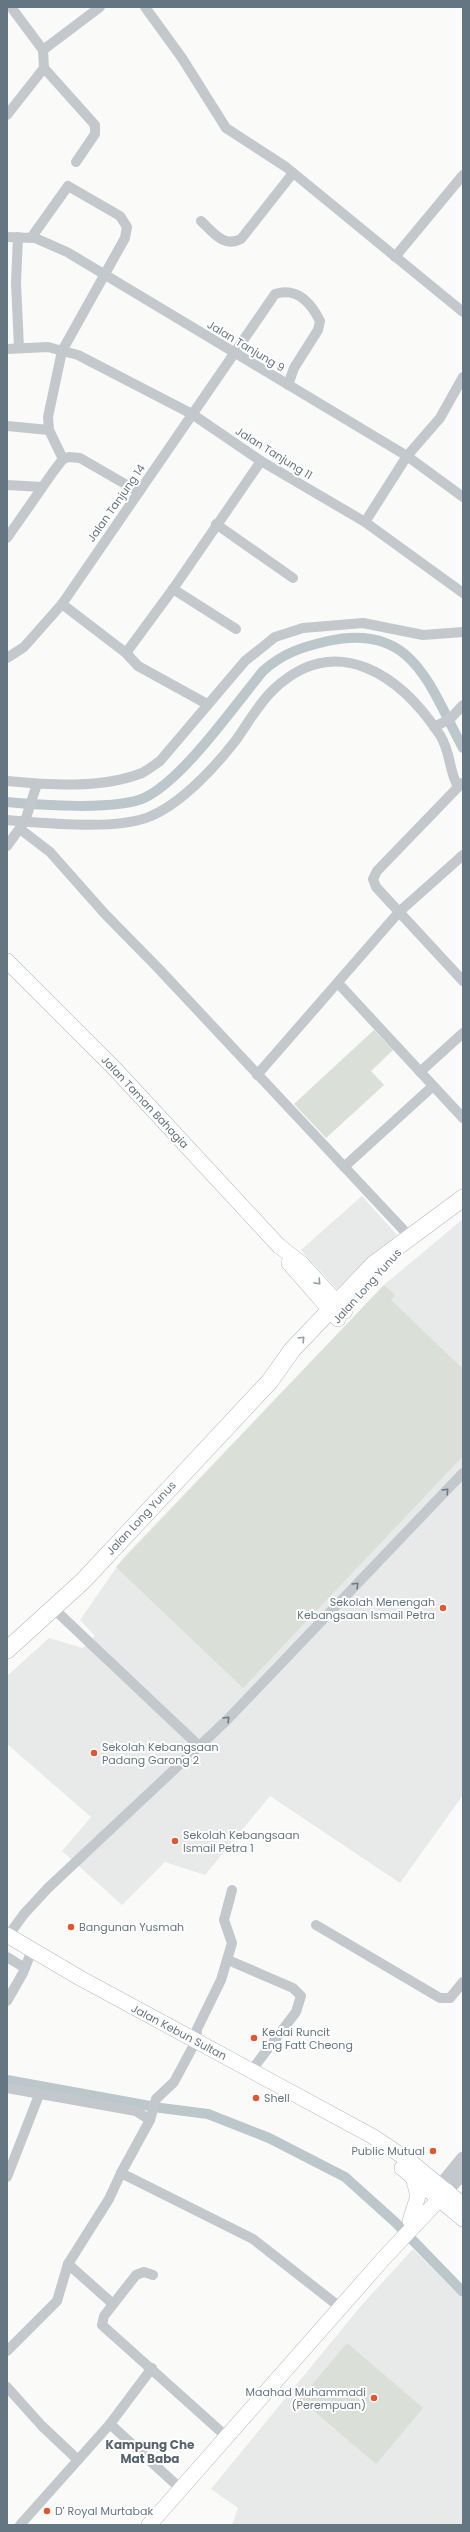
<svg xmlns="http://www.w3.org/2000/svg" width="470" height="2532" font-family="Poppins,sans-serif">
  <rect width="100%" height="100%" fill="#fafaf8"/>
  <!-- built -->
  <g fill="#e8e9e9">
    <path d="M362,1196l35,39 -60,54 -36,-39z"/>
    <path d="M463,1219v576l-63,88 -130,-87 -65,79 -40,-13 -43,43 -60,-54 29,-34 -84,-73v-68l42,-38 34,10 12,-12 -15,-16 43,-62 261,-273z"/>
    <path d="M413,2249l50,50v226h-231l6,-17 -27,-19 149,-182z"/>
  </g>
  <!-- green -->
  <g fill="#dadfd7">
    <path d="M374,1030l19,20 -22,21 13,14 -58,53 -32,-34z"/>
    <path d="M384,1285l11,10 -4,5 72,69v87l-220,232 -127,-121z"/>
    <path d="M347,2343l76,65 -47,56 -76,-65z"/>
  </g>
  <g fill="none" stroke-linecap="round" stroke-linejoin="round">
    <!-- canal -->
    <g stroke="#bbc7cb" stroke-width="10">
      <path d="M7,802c32,3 112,9 139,-5 38,-19 88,-91 117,-126 20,-18 39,-24 65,-30 86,-19 101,45 135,107"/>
      <path d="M7,2080l154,28 47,6 61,24 76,39 50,45 68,70"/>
    </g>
    <defs>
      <g id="secondary">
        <path d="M7,961l108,108 164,177 22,17 44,48"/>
        <path d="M289,1263l49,56"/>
        <path d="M7,1935l73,43 292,158 39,26 52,43"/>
        <path d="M402,2168l61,51"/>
        <path d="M410,2221l8,-25 -5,-19"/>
        <path d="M149,2525l235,-267 63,-67"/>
      </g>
      <path id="primary" d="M7,1650l76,-69 187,-200 22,-31 82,-86 89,-66"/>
    </defs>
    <!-- secondary casing -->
    <use href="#secondary" stroke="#b3babf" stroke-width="16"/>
    <!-- primary casing -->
    <use href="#primary" stroke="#b5babe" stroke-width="18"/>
    <!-- minor -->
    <g stroke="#c3c8cc" stroke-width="10">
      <path d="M11,7l32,43 1,18"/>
      <path d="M145,7l37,51 44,70 60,39 177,145"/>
      <path d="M43,50l57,-43"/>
      <path d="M44,68l51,57v9l-19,28"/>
      <path d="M7,115l37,-47"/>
      <path d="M201,221c12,11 22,27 40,18l52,-66"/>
      <path d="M7,237l28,1 32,14 340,204 56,41"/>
      <path d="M18,237l-2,46 3,65"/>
      <path d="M31,238l37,-52 52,30 7,11 -2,11 -63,113 -14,66 1,13 14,29"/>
      <path d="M395,257l68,-82"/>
      <path d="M7,349l41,-2 30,8 114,59 69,47 104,61 98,71"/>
      <path d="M7,426l42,4"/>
      <path d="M7,485l35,2"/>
      <path d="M365,522l42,-66 33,-38 23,-41"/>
      <path d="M216,524l77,54"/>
      <path d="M7,538l46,-66 10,-13 6,-2 11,1 59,34"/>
      <path d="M173,589l63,40"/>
      <path d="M62,604l64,49 12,13 69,38"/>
      <path d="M126,653l47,-64 88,-128"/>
      <path d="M7,658l17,-11 38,-43 213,-310c23,-7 36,9 45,27l-2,9 -24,38 -6,17"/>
      <path d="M434,727l16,-8 13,-14"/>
      <path d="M7,781c43,4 94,8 135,-8 6,-3 12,-8 18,-12l85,-100 30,-24 28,-9 60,-5 60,12 40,-3"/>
      <path d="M462,783l-85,88 -4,8 3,8 87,94"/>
      <path d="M7,820c38,3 110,11 144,-4 31,-13 65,-50 85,-76 12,-17 23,-37 38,-51 63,-59 127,-13 166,46 11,17 9,38 18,51"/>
      <path d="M20,829l30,23 55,62 53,54 253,270"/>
      <path d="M7,846l18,-25 12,-37"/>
      <path d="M338,983l125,135"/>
      <path d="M420,1072l43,-39"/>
      <path d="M257,1075l142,-163 64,-57"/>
      <path d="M344,1167l89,-81"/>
      <path d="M54,1609l145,137"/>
      <path d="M316,1925l124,73h10l13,-16"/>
      <path d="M8,1936l16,-22 24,-26 178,-167 237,-248"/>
      <path d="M7,1957l18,11"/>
      <path d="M228,1960l65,28 8,8 -5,16 -45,59"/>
      <path d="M7,2001l16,-28 9,-23"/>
      <path d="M7,2088l129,23 14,9"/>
      <path d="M121,2173l29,-53 6,-21 18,-17 22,-41 1,-12 24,-49 11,-37 -8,-23 8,-30"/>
      <path d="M7,2177l32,-82"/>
      <path d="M68,2264l45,40"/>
      <path d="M153,2275l-9,-3 -8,3 -32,41 -2,9 126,113"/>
      <path d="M7,2351l50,-50 11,-37 41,-65 12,-26 132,66 88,69"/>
      <path d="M7,2387l35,39 36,34"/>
      <path d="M110,2424l72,66"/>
      <path d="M20,2525l90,-101 42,-56"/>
    </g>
    <!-- tertiary -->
    <g stroke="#c3c8cc" stroke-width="13">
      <path d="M440,2186l23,-28"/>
      <path d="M447,2191l16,-18"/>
    </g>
    <!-- secondary -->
    <use href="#secondary" stroke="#fff" stroke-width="15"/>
    <!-- primary -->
    <use href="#primary" stroke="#fff" stroke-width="17"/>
  </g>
  <!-- one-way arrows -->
  <defs><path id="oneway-chevron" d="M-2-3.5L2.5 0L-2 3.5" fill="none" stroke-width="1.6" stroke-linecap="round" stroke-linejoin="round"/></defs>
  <g stroke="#939fa8">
    <use href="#oneway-chevron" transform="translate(318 1282) rotate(47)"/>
    <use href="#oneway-chevron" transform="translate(302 1339) rotate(-46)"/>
  </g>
  <g stroke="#6a7a87">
    <use href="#oneway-chevron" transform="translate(446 1491) rotate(-46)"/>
    <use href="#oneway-chevron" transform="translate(356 1585) rotate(-46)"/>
    <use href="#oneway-chevron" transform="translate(227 1719) rotate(-45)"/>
  </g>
  <!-- markers -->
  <g fill="#e4572e" stroke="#fff" stroke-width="1.5">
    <circle cx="443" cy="1608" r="4"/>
    <circle cx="94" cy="1753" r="4"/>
    <circle cx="175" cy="1841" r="4"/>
    <circle cx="71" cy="1927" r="4"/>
    <circle cx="254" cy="2038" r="4"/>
    <circle cx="256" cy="2098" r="4"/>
    <circle cx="433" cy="2151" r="4"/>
    <circle cx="374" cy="2398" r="4"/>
    <circle cx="47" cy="2511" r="4"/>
  </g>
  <g text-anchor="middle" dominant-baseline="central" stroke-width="4" stroke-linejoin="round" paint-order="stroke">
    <!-- street labels -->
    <g font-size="11" fill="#657683" stroke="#fff">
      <text transform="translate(246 346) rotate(31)">Jalan Tanjung 9</text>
      <text transform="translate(274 453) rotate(32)">Jalan Tanjung 11</text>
      <text transform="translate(116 503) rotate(-55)">Jalan Tanjung 14</text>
      <text transform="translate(145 1102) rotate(47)">Jalan Taman Bahagia</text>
      <text transform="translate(367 1286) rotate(-48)">Jalan Long Yunus</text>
      <text transform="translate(141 1518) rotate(-47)">Jalan Long Yunus</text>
      <text transform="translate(179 2032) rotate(28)">Jalan Kebun Sultan</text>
    </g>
    <!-- poi labels -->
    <g font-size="11" fill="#657683" stroke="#fff" text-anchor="start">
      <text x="435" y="1602" text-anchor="end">Sekolah Menengah<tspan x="435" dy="13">Kebangsaan Ismail Petra</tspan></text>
      <text x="102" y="1747">Sekolah Kebangsaan<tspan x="102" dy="13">Padang Garong 2</tspan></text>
      <text x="183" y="1835">Sekolah Kebangsaan<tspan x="183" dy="13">Ismail Petra 1</tspan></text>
      <text x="79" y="1927">Bangunan Yusmah</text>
      <text x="262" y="2032">Kedai Runcit<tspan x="262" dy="13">Eng Fatt Cheong</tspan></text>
      <text x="264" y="2098">Shell</text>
      <text x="425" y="2151" text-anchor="end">Public Mutual</text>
      <text x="366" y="2392" text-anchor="end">Maahad Muhammadi<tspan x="366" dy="13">(Perempuan)</tspan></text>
      <text x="55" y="2511">D' Royal Murtabak</text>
    </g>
    <!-- neighbourhood labels -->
    <g font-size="12" font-weight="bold" fill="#57646e" stroke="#fff">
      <text x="150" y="2444">Kampung Che<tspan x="150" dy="14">Mat Baba</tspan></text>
    </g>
  </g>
  <!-- border -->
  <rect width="470" height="2532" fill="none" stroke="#657683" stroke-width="16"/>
</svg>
